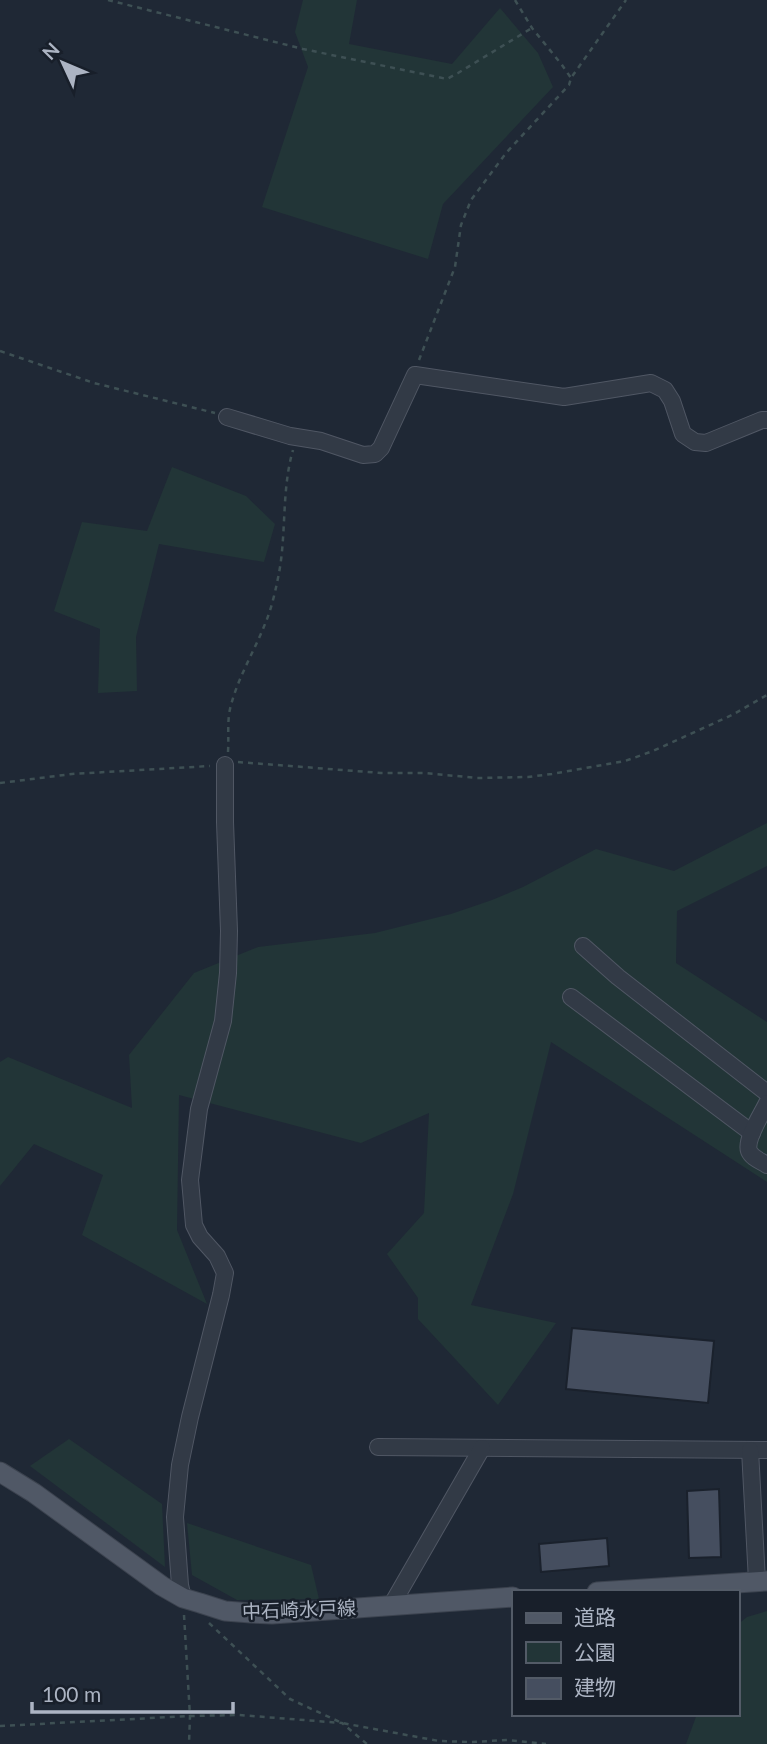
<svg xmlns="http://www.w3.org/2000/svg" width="767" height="1744" font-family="Lato,'Noto Sans JP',sans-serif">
  <rect width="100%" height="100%" fill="#1f2835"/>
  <!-- green -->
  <g fill="#223537">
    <path d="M303,0h54l-8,44 103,20 48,-56 38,45 15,34 -110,117 -15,55 -166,-52 46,-140 -13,-35z"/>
    <path d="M172,467l74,29 29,28 -11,38 -105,-18 -23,93 1,54 -39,2 2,-64 -46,-18 28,-89 65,9z"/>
    <path d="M767,823v43l-90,45 -1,52 91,59v160l-216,-140 -38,152 -42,111 85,18 -58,82 -80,-86v-21l-31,-44 37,-41 5,-100 -68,30 -182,-48 -2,135 30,74 -125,-69 21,-60 -69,-31 -34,42v-124l8,-5 124,51 -3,-53 65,-82 64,-26 117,-14 76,-19 41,-14 31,-13 73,-38 78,22z"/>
    <path d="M69,1439l93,65 3,63 -135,-101z"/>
    <path d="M187,1523l124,42 8,34 -82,1 -45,-25z"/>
    <path d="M767,1611v133h-81l11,-30h40v-89l10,-8z"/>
  </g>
  <!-- building -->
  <g fill="#454e5f" stroke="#1a212c" stroke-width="2">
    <path d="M572,1328l142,13 -6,62 -142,-14z"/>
    <path d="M719,1489l2,68 -32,1 -2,-67z"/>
    <path d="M607,1538l2,28 -68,6 -2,-28z"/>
  </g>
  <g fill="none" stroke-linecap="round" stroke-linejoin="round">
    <defs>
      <g id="minor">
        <path d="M227,417l63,19 31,5 42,14 12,-1 6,-6 34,-73 149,22 87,-14 14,7 7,11 11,33 12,8 11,1 56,-23h5"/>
        <path d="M583,946l35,31 149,116"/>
        <path d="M571,997l181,136"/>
        <path d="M767,1103c-5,11 -22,36 -18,48 3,7 12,10 18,14"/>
        <path d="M378,1447l389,3"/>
        <path d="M750,1450l7,131"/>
        <path d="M183,1598l-3,-13 -5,-68 5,-52 10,-48 31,-122 4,-22 -8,-17 -17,-19 -6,-12 -4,-45 9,-71 24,-88 5,-48 1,-42 -4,-109v-57"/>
        <path d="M391,1606l91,-158"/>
      </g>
      <g id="major">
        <path d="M0,1472l34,21 128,93 21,12 17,5 25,8 26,2 21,1 241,-17"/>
        <path d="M597,1592l170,-11"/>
      </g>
    </defs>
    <!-- minor casing -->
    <use href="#minor" stroke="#505764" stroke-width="18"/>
    <!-- major casing -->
    <use href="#major" stroke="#3c434f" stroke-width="21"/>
    <!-- path -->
    <g stroke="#3e5054" stroke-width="2.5" stroke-dasharray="5 5" stroke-linecap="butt">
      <path d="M108,0l195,49 144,30 11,-6 74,-45"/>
      <path d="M515,0l17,28 30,37 9,13"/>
      <path d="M0,351l94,32 121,30"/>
      <path d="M419,360l36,-93 6,-42 10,-25 35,-47 63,-68 2,-7 55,-78"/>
      <path d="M228,752c1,-15 -1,-29 2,-43 7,-30 24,-57 35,-85 6,-14 10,-31 13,-46 9,-42 3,-87 15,-128"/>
      <path d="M238,762l143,11h44l52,5 51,-1 24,-3 73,-13 28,-10 79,-36 35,-20"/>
      <path d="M0,783l72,-9 138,-8"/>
      <path d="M184,1615l6,101 -1,28"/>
      <path d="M209,1623l81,76 52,24 97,18 32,1 37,-2 38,4"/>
      <path d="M0,1726l190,-10 49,-1 103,8 25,21"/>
    </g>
    <!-- minor -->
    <use href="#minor" stroke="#323a46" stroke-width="16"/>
    <!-- major -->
    <use href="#major" stroke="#505866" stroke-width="19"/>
  </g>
  <g text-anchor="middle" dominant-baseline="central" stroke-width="5" stroke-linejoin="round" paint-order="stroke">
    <!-- street labels -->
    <g font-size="19" fill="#acb4c3" stroke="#181f2a">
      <text transform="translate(299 1609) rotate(-2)">中石崎水戸線</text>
    </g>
  </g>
  <!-- legend -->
  <rect x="512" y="1590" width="228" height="126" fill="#181f2a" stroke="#535b67" stroke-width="2"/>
  <rect x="526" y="1613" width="35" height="10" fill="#505866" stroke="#535b67" stroke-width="2"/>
  <text x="574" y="1625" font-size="21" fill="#acb4c3">道路</text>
  <rect x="526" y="1642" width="35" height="21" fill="#223537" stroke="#535b67" stroke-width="2"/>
  <text x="574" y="1660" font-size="21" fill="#acb4c3">公園</text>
  <rect x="526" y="1678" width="35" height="21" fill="#454e5f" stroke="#535b67" stroke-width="2"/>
  <text x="574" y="1695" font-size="21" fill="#acb4c3">建物</text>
  <!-- north arrow -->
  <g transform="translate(63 63) rotate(314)" stroke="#181f2a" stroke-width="5" paint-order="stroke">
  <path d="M0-5L12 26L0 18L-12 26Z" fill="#acb4c3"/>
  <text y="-10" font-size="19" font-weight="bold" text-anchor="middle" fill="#acb4c3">N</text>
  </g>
  <!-- scale -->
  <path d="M32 1702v10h201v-10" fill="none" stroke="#acb4c3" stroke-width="3.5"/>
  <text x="42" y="1702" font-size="21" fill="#acb4c3" stroke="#181f2a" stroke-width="5" paint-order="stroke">100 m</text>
</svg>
